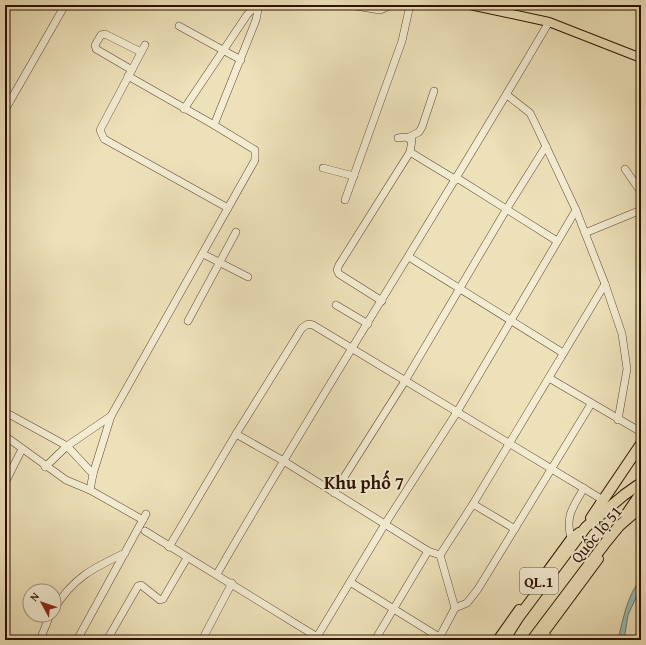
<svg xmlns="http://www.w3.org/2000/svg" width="646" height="645" font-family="'Gentium Book Plus',serif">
  <rect width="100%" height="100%" fill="#ede1b9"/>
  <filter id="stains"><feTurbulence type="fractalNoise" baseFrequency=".005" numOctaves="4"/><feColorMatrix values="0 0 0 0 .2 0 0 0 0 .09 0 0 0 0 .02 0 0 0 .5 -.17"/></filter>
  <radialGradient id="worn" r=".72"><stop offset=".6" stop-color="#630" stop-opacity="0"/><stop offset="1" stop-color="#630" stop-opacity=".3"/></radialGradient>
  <!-- water -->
  <path fill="#9abdb4" stroke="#6e786c" d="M641,579v8l-13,28 -4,25h-6c5,-20 9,-45 23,-61z"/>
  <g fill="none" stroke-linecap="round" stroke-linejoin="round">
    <defs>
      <g id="minor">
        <path d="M349,5l31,5 11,-5"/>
        <path d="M179,26l62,34"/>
        <path d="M145,45l-45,85 4,9 124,69"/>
        <path d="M132,70l-36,-21 -1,-4 6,-10 4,-1 36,18"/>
        <path d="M128,76l86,49"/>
        <path d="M507,95l23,18 4,8 42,89 29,74 17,50 5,35 -9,51"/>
        <path d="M184,109l63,-94 9,-10"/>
        <path d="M5,110l60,-105"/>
        <path d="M409,137l10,-5 3,-5 12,-36"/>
        <path d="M398,138l7,-1 7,3 -2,12"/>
        <path d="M323,168l31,8"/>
        <path d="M625,169l16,23"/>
        <path d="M457,178l100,63"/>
        <path d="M345,200l57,-159 8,-36"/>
        <path d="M585,233l56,-23"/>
        <path d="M203,254l45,23"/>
        <path d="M409,257l154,96"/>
        <path d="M382,301l-43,-27 -2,-4 2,-5 71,-113 46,28"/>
        <path d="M336,305l32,19"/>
        <path d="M188,321l48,-89"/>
        <path d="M549,378l92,54"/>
        <path d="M5,412l62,34 26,28"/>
        <path d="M236,434l46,26 146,91 12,4"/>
        <path d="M5,436l61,44 24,10 53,30"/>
        <path d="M45,467l22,-21 44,-30"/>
        <path d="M5,483l17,-34"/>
        <path d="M90,490l3,-16 18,-58 144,-256v-10l-41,-25 42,-105 3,-15"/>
        <path d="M334,493l71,-112 101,-171 40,-64"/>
        <path d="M473,504l42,25"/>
        <path d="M145,531l177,109"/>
        <path d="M571,538c-6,-22 2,-31 13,-50"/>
        <path d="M169,547l67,-113 66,-106 6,-4 5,1 290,175"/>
        <path d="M217,574c107,-186 224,-366 332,-552"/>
        <path d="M350,582l89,55"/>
        <path d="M455,608l12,-5 11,-14 113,-185"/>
        <path d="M54,609c19,-31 39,-41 71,-56"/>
        <path d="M544,634l8,6"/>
        <path d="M40,640l10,-25"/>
        <path d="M77,640l69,-126"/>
        <path d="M107,640l31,-54 3,-1 19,15 3,-1 24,-41"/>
        <path d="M202,640l30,-57"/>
        <path d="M315,640l70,-116 72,-112 119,-202"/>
        <path d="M375,640l53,-89"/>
        <path d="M438,640l17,-32 -15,-53 33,-51 132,-220"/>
      </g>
      <g id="major">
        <path d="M470,5l79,17 92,36"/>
        <path d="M533,590l38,-52 8,-6"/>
        <path d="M497,640l22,-31"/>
        <path d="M539,640l60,-81"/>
      </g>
      <g id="highway">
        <path d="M626,515l15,-22"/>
        <path d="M591,518l50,-74"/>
        <path d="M504,640l14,-22 68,-91 38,-32 17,-12"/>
        <path d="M532,640l74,-98 13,-16 22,-19"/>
      </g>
    </defs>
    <!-- minor casing -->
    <use href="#minor" stroke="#5d452e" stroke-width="8"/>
    <!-- major casing -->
    <use href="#major" stroke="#2d1100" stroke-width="10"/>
    <!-- highway casing -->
    <use href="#highway" stroke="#2d1100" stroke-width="12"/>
    <!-- minor -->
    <use href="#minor" stroke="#f3ecd2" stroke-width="7"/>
    <!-- major -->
    <use href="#major" stroke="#ede1b9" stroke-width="8"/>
    <!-- highway -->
    <use href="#highway" stroke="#ede1b9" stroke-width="10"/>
  </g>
  <g text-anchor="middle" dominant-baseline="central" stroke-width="4" stroke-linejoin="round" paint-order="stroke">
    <!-- shield labels -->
    <rect fill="#f3ecd2" stroke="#68533f" stroke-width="1" x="520" y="568" width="38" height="26" rx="3"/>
    <g font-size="15" font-weight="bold" fill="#2d1100">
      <text x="539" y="581">QL.1</text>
    </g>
    <!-- street labels -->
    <g font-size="16" fill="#2d1100" stroke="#f3ecd2">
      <text transform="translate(596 534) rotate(-50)">Quốc lộ 51</text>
    </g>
    <!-- quarter labels -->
    <g font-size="18" font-weight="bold" fill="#2d1100" stroke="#f3ecd2">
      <text x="364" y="482">Khu phố 7</text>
    </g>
  </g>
  <!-- margin -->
  <rect width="646" height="645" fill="none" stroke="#ede1b9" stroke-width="20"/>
  <rect x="6" y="6" width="634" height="633" fill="none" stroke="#2d1100" stroke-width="2"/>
  <rect x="10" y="10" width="626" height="625" fill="none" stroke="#2d1100"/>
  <!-- north arrow -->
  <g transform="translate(42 603) rotate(310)"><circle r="19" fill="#f3ecd2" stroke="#a4947e"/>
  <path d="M0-3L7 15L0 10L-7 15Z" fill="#8f2418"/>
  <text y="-6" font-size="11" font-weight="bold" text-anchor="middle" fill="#2d1100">N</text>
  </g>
  <rect width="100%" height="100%" filter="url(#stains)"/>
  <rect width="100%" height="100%" fill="url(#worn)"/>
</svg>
